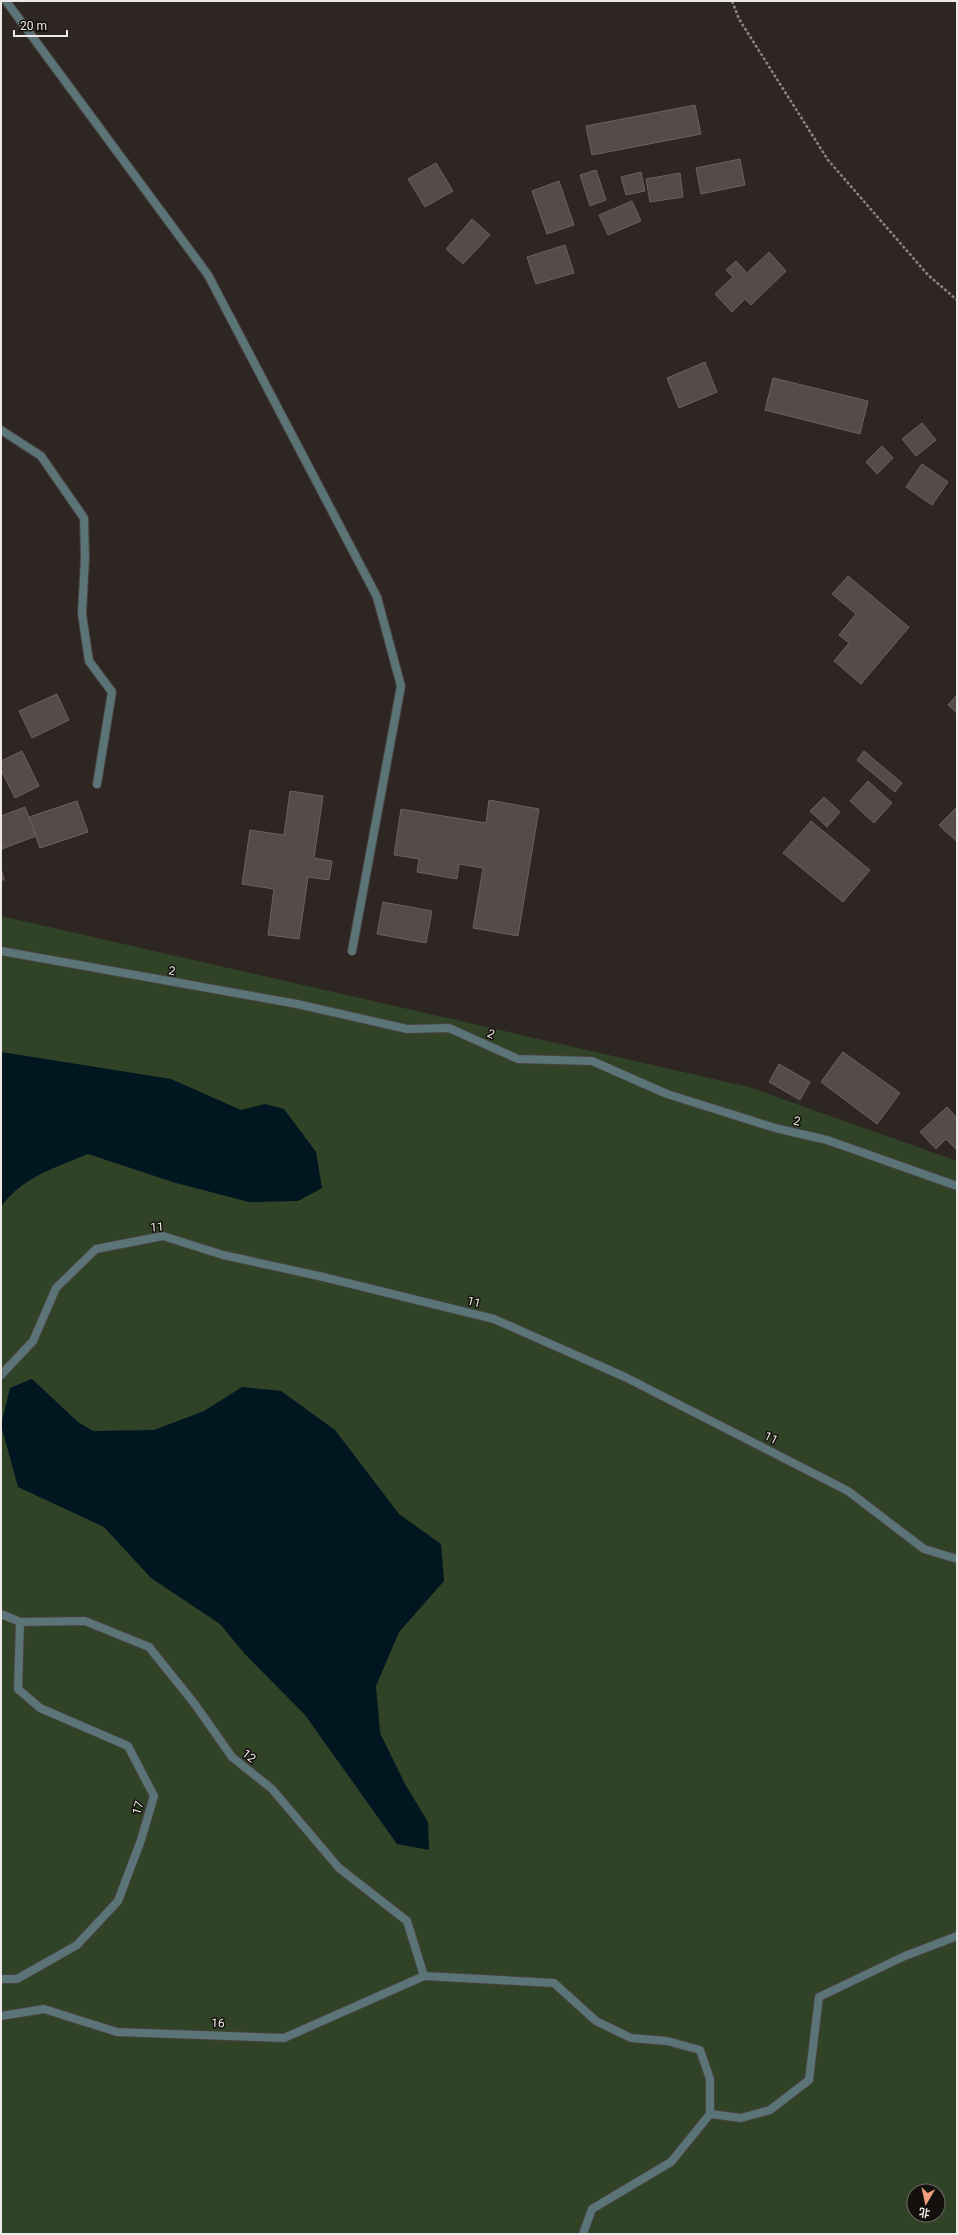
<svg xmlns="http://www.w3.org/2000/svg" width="958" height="2235" font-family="Roboto,'Noto Sans SC',sans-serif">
  <rect width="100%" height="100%" fill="#2e2622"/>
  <!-- green -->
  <path fill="#304326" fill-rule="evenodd" d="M1,916l748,171 208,74v1073h-956zM914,2191h24v24h-24z"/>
  <!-- water -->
  <g fill="#001621">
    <path d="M1,1052l170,27 70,31 24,-6 19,5 32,43 6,36 -24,13 -49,1 -73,-19 -88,-29c-33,14 -66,23 -87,53z"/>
    <path d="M32,1379l46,43 15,9 61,-1 50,-19 38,-24 39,4 54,39 64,84 42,30 3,37 -45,51 -23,54 4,47 25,51 23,38 1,28 -32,-6 -92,-129 -61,-62 -24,-29 -69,-46 -47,-51 -86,-40 -17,-62 9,-37z"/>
  </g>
  <!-- building -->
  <g fill="#564b49" stroke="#6c615e">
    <path d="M695,105l6,29 -109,21 -6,-29z"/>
    <path d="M740,159l5,26 -44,9 -5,-26z"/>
    <path d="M436,163l17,28 -28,16 -17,-28z"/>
    <path d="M596,170l10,30 -16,6 -10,-31z"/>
    <path d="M641,172l4,19 -19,4 -5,-18z"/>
    <path d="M680,173l3,24 -33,5 -4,-23z"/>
    <path d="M559,181l15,44 -27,9 -15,-43z"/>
    <path d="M632,201l9,20 -33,14 -9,-20z"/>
    <path d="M472,219l18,16 -27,29 -17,-15z"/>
    <path d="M565,245l9,28 -38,11 -9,-27z"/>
    <path d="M769,252l17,19 -35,34 -6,-6 -13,13 -17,-18 18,-17 -7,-7 10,-9 11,12z"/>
    <path d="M705,362l12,30 -38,16 -12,-30z"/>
    <path d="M773,378l95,23 -8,33 -95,-24z"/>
    <path d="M922,423l14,17 -20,16 -14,-17z"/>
    <path d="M882,446l11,12 -16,16 -11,-12z"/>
    <path d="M922,464l26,18 -16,23 -26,-18z"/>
    <path d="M848,576l61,51 -48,57 -27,-23 15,-18 -10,-8 17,-21 -24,-20z"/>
    <path d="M57,694l12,26 -37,18 -13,-27z"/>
    <path d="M957,695v18l-9,-8z"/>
    <path d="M22,751l17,35 -24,12 -14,-28v-9z"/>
    <path d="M864,751l38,32 -7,9 -38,-32z"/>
    <path d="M868,781l24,22 -18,20 -24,-22z"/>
    <path d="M290,791l33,5 -9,62 18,3 -3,19 -21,-3 -9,62 -31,-4 6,-46 -32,-5 8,-54 34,5z"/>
    <path d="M824,797l16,15 -13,15 -17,-16z"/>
    <path d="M489,800l50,9 -21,127 -45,-8 10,-60 -24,-4 -2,15 -40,-7 2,-13 -25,-4 7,-46 85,14z"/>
    <path d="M77,801l11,31 -48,16 -11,-31z"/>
    <path d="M25,807l11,29 -34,13 -1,-33z"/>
    <path d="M957,807v35l-18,-17z"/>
    <path d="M811,821l59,49 -27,32 -60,-49z"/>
    <path d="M1,868l3,12h-3z"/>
    <path d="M383,902l49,9 -6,32 -49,-9z"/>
    <path d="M843,1052l57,41 -23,31 -56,-42z"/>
    <path d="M779,1064l31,18 -10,18 -31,-18z"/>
    <path d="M947,1107l10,11v32l-11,-11 -10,10 -16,-17z"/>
  </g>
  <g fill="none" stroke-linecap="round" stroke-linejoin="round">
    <defs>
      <g id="lane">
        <path d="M1,430l40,26 43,62 1,40 -3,56 7,47 23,31 -15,92"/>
        <path d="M1,951l296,53 110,25 42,-1 69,31 74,2 75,33 108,34 52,12 130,46"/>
        <path d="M1,1375l32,-34 23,-53 40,-39 67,-13 60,19 96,21 175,43 131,58 223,114 76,58 33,10"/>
        <path d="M1,1614l19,8 65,-1 64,26 45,56 38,54 40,32 67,79 68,53 17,55"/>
        <path d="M1,1979h16l60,-34 41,-44 23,-61 13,-44 -26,-50 -88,-38 -22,-19 2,-67"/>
        <path d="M1,2016l43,-7 73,23 167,6 140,-62 130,7 42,38 35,17 36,3 33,9 10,29v35l-39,48 -79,47 -9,25"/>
        <path d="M710,2114l31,4 29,-8 39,-30 10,-83 86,-41 52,-20"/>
      </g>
      <path id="street" d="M6,1l202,274 169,322 24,89 -49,265"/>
    </defs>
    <!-- lane casing -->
    <use href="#lane" stroke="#49413d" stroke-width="10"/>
    <!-- street casing -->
    <use href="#street" stroke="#49413d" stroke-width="10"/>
    <!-- path -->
    <path stroke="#8b8481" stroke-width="2.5" stroke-dasharray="3 2" stroke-linecap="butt" d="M732,1l7,18 89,141 100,115 29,25"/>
    <!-- lane -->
    <use href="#lane" stroke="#5a7477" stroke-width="8"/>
    <!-- street -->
    <use href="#street" stroke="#5a7477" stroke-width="8"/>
  </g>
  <g text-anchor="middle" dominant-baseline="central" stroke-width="3" stroke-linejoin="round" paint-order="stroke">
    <!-- street labels -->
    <g font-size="12" fill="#eee9e6" stroke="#14100e">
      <text transform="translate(172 971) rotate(10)">2</text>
      <text transform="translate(491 1034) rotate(24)">2</text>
      <text transform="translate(797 1121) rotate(13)">2</text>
      <text transform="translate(157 1227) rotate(-4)">11</text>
      <text transform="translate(474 1302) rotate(14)">11</text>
      <text transform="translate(771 1438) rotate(27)">11</text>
      <text transform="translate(249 1756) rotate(38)">12</text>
      <text transform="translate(138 1808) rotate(-74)">17</text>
      <text transform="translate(218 2023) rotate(3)">16</text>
    </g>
  </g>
  <!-- border -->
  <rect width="958" height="2235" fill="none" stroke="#eee9e6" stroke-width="4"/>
  <!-- north arrow -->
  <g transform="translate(926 2203) rotate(189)"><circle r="19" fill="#14100e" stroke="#6b6764"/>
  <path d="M0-3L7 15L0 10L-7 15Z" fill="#f2a07e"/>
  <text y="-6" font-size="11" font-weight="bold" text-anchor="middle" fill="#eee9e6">北</text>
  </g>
  <!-- scale -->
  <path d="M14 30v6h53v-6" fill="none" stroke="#eee9e6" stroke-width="2"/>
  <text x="20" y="30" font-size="12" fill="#eee9e6" stroke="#14100e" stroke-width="3" paint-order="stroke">20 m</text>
</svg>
